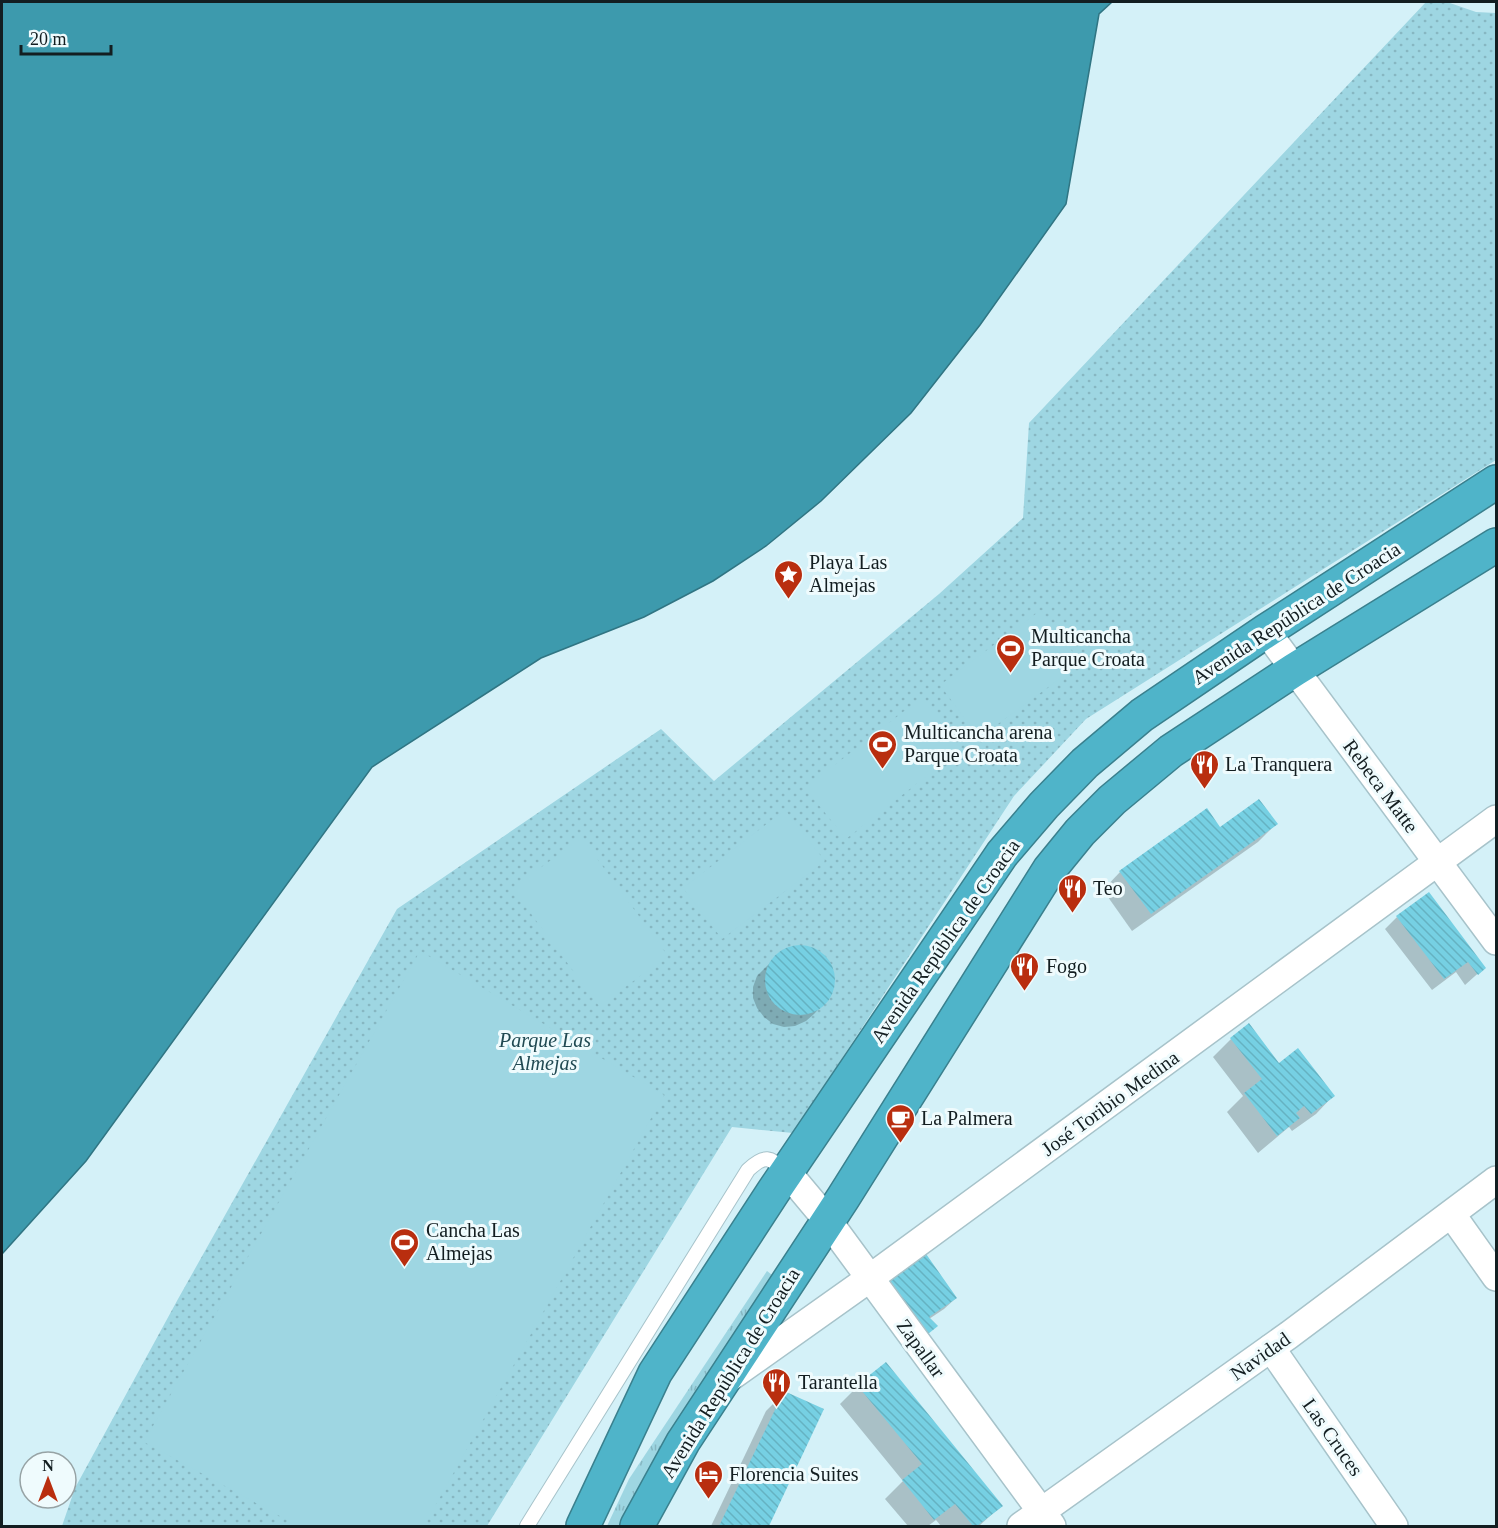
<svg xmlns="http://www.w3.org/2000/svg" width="1498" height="1528" font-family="'Times New Roman',serif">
  <defs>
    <pattern id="grass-tufts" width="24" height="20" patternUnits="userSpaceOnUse" patternTransform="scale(1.5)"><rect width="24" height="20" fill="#9ed6e2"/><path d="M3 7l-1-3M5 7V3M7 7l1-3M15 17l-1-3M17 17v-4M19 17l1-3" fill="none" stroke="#87b7c2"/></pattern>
    <pattern id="park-dots" width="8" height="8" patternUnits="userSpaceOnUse" patternTransform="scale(1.5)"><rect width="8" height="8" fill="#9ed6e2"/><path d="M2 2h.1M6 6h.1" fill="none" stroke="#87b7c2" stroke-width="1.8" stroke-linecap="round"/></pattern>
    <pattern id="building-back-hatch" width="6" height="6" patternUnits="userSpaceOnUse" patternTransform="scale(1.5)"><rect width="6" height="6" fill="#76d0e3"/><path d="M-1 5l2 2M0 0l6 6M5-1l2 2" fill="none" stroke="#65b2c2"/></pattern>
  </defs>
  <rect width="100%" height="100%" fill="#d4f1f8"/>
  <!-- grass -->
  <path fill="url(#grass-tufts)" d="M767,1271l9,7 -153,248h-16l22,-47z"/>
  <!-- park -->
  <path fill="url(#park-dots)" d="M1426,2h21l29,10 20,1v447l-410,259 -72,77 -221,337 -61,-6 -245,399h-425l13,-38 103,-189 219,-390 264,-180 53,52 225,-187 84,-76 6,-95z"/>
  <!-- pitch -->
  <g fill="#9ed6e2">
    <path d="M1041,610l40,53 -102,75 -39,-53z"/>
    <path d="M921,698l40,51 -115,90 -41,-51z"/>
    <path d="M785,810l40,51 -103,78 -39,-51z"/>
    <path d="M582,838l86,118 -69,50 -87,-118z"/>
    <path d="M420,951l244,144 -240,431h-126l-154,-84z"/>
  </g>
  <!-- water -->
  <path fill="#3d9aad" stroke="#307583" stroke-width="1.5" d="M2,2h1110l-13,12 -33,190 -86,121 -69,88 -90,88 -55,45 -53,35 -69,36 -103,41 -169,109 -286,394 -84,93z"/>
  <!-- shadow -->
  <g fill="#0003">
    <path d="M1276,824l-18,18 -126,89 -29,-41 17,-18 99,-43z"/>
    <path d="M1397,917l87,51 -19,17 -9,-13 -24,18 -47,-61z"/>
    <path d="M798,947l11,1 10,4 8,8 5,10 2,11 -2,11 -6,9 -12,13 -8,7 -11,5 -11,1 -11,-3 -9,-7 -7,-9 -4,-10v-11l4,-11 21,-21 9,-6z"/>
    <path d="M1248,1025l30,40 55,31 -17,18 -24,17 -3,-4 -31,26 -31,-41 16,-16 -30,-39 18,-18z"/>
    <path d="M871,1292l85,6 -12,11 -15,10z"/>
    <path d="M858,1386l143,120 -22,20h-38l-5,-6 -8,6h-20l-23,-27 18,-18 -63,-77z"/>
    <path d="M784,1393l38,17 -55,116h-56l55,-115z"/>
  </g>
  <!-- building -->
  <g fill="url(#building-back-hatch)">
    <path d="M1259,799l19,25 -127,90 -32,-43 88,-63 13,19z"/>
    <path d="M1429,892l57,76 -8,7 -10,-13 -24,17 -48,-63z"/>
    <circle cx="800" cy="980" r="35"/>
    <path d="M1249,1023l30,40 19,-15 37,48 -24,18 -7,-8 -8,7 4,5 -23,18 -33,-43 18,-14 -32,-41z"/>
    <path d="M924,1251l33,47 -28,19 9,9 -15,12 -41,-59z"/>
    <path d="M886,1362l117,144 -26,20h-4l-18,-22 -21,16 -32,-40 20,-16 -65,-79z"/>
    <path d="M784,1391l40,18 -55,117h-50z"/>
  </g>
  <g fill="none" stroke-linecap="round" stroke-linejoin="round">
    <defs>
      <path id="lane" d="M527,1526l221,-356c18,-17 22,-12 39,2"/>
      <g id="street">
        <path d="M1266,631l230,310"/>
        <path d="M787,1172l41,49 224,305"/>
        <path d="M1452,1215l44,62"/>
        <path d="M1271,1348l123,178"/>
        <path d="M729,1378l141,-100 626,-459"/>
        <path d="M1021,1526l268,-191 207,-155"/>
      </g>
      <g id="highway">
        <path d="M583,1526l72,-153 118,-181 229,-338 42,-49 41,-42 57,-48 124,-84 230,-149"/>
        <path d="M637,1526l46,-84 160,-244 206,-328 31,-38 32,-32 59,-49 123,-81 202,-125"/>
      </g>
    </defs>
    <!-- lane casing -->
    <use href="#lane" stroke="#a7c3ca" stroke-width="16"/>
    <!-- street casing -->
    <use href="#street" stroke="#a7c3ca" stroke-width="30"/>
    <!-- highway casing -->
    <use href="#highway" stroke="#3a808e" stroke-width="36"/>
    <!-- lane -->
    <use href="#lane" stroke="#fff" stroke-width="14"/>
    <!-- street -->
    <use href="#street" stroke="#fff" stroke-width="27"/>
    <!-- highway -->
    <use href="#highway" stroke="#4fb4c9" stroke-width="33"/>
  </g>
  <!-- icons -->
  <defs>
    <symbol id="sight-pin" viewBox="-11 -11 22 30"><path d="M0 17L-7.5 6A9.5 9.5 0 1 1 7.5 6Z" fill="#b92e0f" stroke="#effbfd"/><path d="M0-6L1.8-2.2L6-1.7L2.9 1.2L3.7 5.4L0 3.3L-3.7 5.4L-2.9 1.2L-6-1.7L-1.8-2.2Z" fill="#fff"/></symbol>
    <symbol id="stadium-pin" viewBox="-11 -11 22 30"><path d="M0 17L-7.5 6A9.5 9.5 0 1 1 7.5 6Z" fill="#b92e0f" stroke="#effbfd"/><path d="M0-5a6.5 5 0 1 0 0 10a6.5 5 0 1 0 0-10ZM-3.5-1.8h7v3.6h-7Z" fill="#fff"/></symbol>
    <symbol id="restaurant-pin" viewBox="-11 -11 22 30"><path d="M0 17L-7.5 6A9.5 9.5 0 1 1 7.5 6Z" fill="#b92e0f" stroke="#effbfd"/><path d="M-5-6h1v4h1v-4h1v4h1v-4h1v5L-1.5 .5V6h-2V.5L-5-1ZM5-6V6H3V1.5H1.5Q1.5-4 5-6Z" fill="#fff"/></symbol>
    <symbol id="cafe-pin" viewBox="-11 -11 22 30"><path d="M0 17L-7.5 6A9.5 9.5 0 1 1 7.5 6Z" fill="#b92e0f" stroke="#effbfd"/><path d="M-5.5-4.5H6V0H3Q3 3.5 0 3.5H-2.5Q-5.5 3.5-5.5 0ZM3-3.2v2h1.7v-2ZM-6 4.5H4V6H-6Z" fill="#fff"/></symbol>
    <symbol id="hotel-pin" viewBox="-11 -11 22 30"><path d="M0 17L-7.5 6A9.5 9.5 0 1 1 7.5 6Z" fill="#b92e0f" stroke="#effbfd"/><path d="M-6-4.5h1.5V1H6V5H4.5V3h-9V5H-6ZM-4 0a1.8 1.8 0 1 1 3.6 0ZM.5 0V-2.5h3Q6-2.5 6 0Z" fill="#fff"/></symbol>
  </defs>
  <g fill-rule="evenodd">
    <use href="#sight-pin" x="772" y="558" width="33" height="45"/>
    <use href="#stadium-pin" x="994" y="632" width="33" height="45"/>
    <use href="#stadium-pin" x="866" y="728" width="33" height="45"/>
    <use href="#restaurant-pin" x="1188" y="748" width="33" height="45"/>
    <use href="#restaurant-pin" x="1056" y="872" width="33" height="45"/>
    <use href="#restaurant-pin" x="1008" y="950" width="33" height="45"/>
    <use href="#cafe-pin" x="884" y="1102" width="33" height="45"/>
    <use href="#stadium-pin" x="388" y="1226" width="33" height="45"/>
    <use href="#restaurant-pin" x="760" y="1366" width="33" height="45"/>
    <use href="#hotel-pin" x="692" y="1458" width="33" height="45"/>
  </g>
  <g text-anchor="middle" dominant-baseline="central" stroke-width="6" stroke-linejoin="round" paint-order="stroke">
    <!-- poi labels -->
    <g font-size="20" fill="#131e21" stroke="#effbfd" text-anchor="start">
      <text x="809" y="562">Playa Las<tspan x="809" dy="23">Almejas</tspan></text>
      <text x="1031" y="636">Multicancha<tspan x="1031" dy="23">Parque Croata</tspan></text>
      <text x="904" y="732">Multicancha arena<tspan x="904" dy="23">Parque Croata</tspan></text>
      <text x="1225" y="764">La Tranquera</text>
      <text x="1093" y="888">Teo</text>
      <text x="1046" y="966">Fogo</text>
      <text x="921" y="1118">La Palmera</text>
      <text x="426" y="1230">Cancha Las<tspan x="426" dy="23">Almejas</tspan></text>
      <text x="798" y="1382">Tarantella</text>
      <text x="729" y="1474">Florencia Suites</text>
    </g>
    <!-- street labels -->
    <g font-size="20" fill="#131e21" stroke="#effbfd">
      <text transform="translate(1296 613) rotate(-33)">Avenida República de Croacia</text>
      <text transform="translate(1381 786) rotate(53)">Rebeca Matte</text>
      <text transform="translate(945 941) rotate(-55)">Avenida República de Croacia</text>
      <text transform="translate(1110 1103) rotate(-36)">José Toribio Medina</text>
      <text transform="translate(921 1348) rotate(54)">Zapallar</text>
      <text transform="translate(1260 1356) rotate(-35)">Navidad</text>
      <text transform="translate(730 1373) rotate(-58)">Avenida República de Croacia</text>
      <text transform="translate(1333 1437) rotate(55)">Las Cruces</text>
    </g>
    <!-- park labels -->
    <g font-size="20" font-style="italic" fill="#204952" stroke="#effbfd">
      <text x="545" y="1040">Parque Las<tspan x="545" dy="23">Almejas</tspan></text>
    </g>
  </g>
  <!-- border -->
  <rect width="1498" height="1528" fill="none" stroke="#131e21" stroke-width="6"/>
  <!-- north arrow -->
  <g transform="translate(48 1480)"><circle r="28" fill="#effbfd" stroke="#97a3a5" stroke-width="1.5"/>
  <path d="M0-4.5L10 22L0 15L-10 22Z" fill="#b92e0f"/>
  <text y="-9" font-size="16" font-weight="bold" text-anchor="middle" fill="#131e21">N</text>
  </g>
  <!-- scale -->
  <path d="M21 45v9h90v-9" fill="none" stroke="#131e21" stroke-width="3"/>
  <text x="30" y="45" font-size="18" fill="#131e21" stroke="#effbfd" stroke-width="4.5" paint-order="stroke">20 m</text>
</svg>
